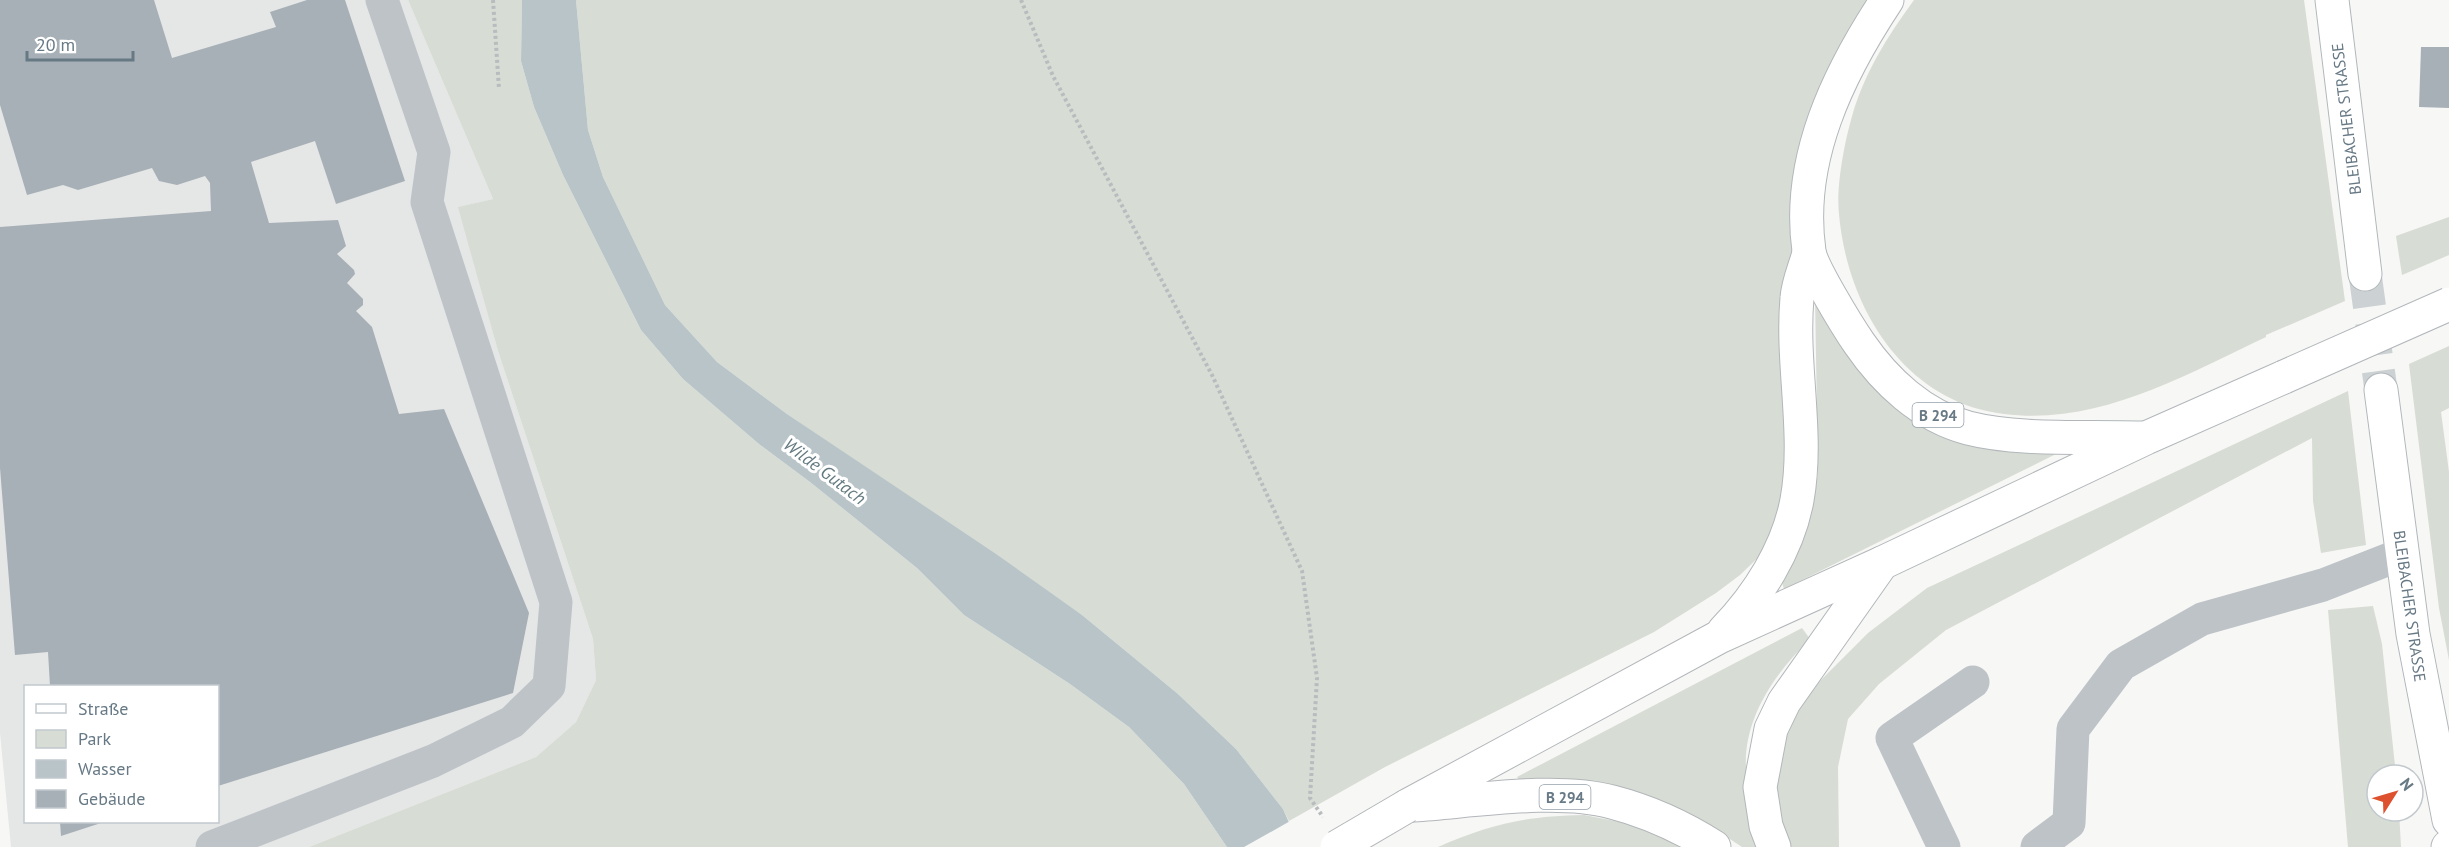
<svg xmlns="http://www.w3.org/2000/svg" width="2449" height="847" font-family="'PT Sans',sans-serif">
  <rect width="100%" height="100%" fill="#f7f7f5"/>
  <!-- built -->
  <path fill="#e5e6e6" fill-rule="evenodd" d="M0,0h408l85,199 -34,8 39,144 95,288 3,41 -20,42 -40,35 -227,90h-298l-11,-114zM26,686h192v136h-192z"/>
  <!-- green -->
  <g fill="#d7dcd4">
    <path d="M408,0h114l-1,61 13,46 29,68 78,155 42,49 76,65 51,38 107,86 47,47 106,69 59,43 55,57 43,63h-918l227,-90 40,-35 20,-42 -3,-41 -95,-288 -40,-144 35,-8z"/>
    <path d="M576,0h1294l-37,59 -25,76 -15,329 -26,85 -27,26 -24,18 -62,39 -269,135 -96,54 -6,-12 -47,-60 -58,-55 -96,-79 -295,-201 -70,-52 -52,-57 -62,-128 -15,-47z"/>
    <path d="M1914,0h390l41,301 -79,34v2c-81,38 -168,89 -262,77 -100,-12 -157,-107 -165,-200 -3,-26 5,-69 12,-94 12,-45 36,-83 63,-120z"/>
    <path d="M2449,217v38l-47,20 -6,-39z"/>
    <path d="M1815,296l74,94 175,60 -280,139 -3,-10 32,-74 5,-31z"/>
    <path d="M2449,346v62l-8,4 8,60v188l-10,-52 -30,-244z"/>
    <path d="M2348,391l18,154 -45,8 -8,-52 -1,-63 -366,192 -67,54 -31,35 -10,48 1,80h-52l-15,-51 7,-51 30,-53 59,-59 59,-45z"/>
    <path d="M2373,606l9,38 14,131h-19v36h22l2,36h-53l-20,-237z"/>
    <path d="M1802,628l8,11c-37,36 -71,85 -63,140 3,22 10,45 15,68h-20l-47,-31 -60,-24 -112,-7 -6,-8z"/>
    <path d="M1584,815l57,11 48,21h-251c53,-23 88,-31 146,-32z"/>
  </g>
  <!-- water -->
  <path fill="#b8c4c8" d="M522,0h54l12,130 15,47 62,128 52,57 70,52 209,140 86,61 96,79 58,55 47,60 17,38h-73l-43,-63 -55,-57 -59,-43 -106,-69 -47,-47 -107,-86 -51,-38 -76,-65 -42,-49 -78,-155 -29,-68 -13,-46z"/>
  <!-- pier -->
  <path fill="#f7f7f5" d="M1292,820l11,27h-59z"/>
  <!-- building -->
  <g fill="#a7b0b6">
    <path d="M0,0h154l18,58 104,-31 -6,-15 37,-12h38l60,181 -69,23 -21,-63 -64,21 18,61 69,-3 8,26 -9,8 17,16 1,4 -8,9 16,16v6l-7,6 16,16 27,87 45,-5 85,204 -16,80 -295,93v-100h-168l-2,-34 -33,3 -15,-187v-241l211,-16 -1,-28 -5,-7 -28,9 -18,-4 -7,-13 -74,22 -15,-5 -36,10 -27,-90z"/>
    <path d="M2421,47h28v61l-30,-1z"/>
    <path d="M60,822h44l-43,14z"/>
  </g>
  <g fill="none" stroke-linecap="round" stroke-linejoin="round">
    <!-- major-tunnel -->
    <path stroke="#ccd1d3" stroke-width="33" stroke-dasharray="33 16" stroke-linecap="butt" d="M2365,274l16,116"/>
    <defs>
      <g id="major">
        <path d="M1887,0c-49,74 -91,160 -78,251 2,16 39,76 50,92 26,38 63,73 109,85 51,13 119,8 173,10"/>
        <path d="M2332,0l33,274"/>
        <path d="M2381,390l32,244 36,186"/>
        <path d="M1774,847l-8,-21 -6,-39 11,-58 13,-27 98,-139 264,-125 138,-61"/>
        <path d="M2448,847l1,-1"/>
      </g>
      <g id="highway">
        <path d="M1724,631c34,-35 64,-82 73,-131 12,-66 -6,-136 0,-202 1,-15 8,-30 12,-45"/>
        <path d="M1414,805c59,-4 142,-18 198,-3 35,9 72,26 102,45"/>
        <path d="M1407,806l312,-169 163,-74"/>
      </g>
    </defs>
    <!-- major casing -->
    <use href="#major" stroke="#b2b7bb" stroke-width="35"/>
    <!-- highway casing -->
    <use href="#highway" stroke="#b2b6ba" stroke-width="35"/>
    <!-- path -->
    <g stroke="#b9bcbf" stroke-width="4" stroke-dasharray="3 3" stroke-linecap="butt">
      <path d="M493,0l6,89"/>
      <path d="M1021,0l32,76 159,299 90,196 15,107 -7,120 13,19"/>
    </g>
    <!-- minor -->
    <g stroke="#bec3c7" stroke-width="33">
      <path d="M212,847l221,-86 79,-39 37,-36 7,-84 -129,-400 7,-50 -52,-152"/>
      <path d="M1944,847l-52,-109 81,-56"/>
      <path d="M2037,847l32,-24 4,-94 48,-64 81,-46 121,-34 79,-31"/>
    </g>
    <!-- major -->
    <use href="#major" stroke="#fff" stroke-width="33"/>
    <!-- highway -->
    <use href="#highway" stroke="#fff" stroke-width="33"/>
    <defs>
      <path id="major-bridge" d="M2284,377l165,-73"/>
      <path id="highway-bridge" d="M1337,847l70,-41"/>
    </defs>
    <!-- major-bridge casing -->
    <use href="#major-bridge" stroke="#b2b7bb" stroke-width="35" stroke-linecap="butt"/>
    <!-- highway-bridge casing -->
    <use href="#highway-bridge" stroke="#b2b6ba" stroke-width="35" stroke-linecap="butt"/>
    <!-- major-bridge -->
    <use href="#major-bridge" stroke="#fff" stroke-width="33"/>
    <!-- highway-bridge -->
    <use href="#highway-bridge" stroke="#fff" stroke-width="33"/>
  </g>
  <g text-anchor="middle" dominant-baseline="central" stroke-width="6" stroke-linejoin="round" paint-order="stroke">
    <!-- shield labels -->
    <g fill="#fff" stroke="#95a1aa" stroke-width="1.5">
      <rect x="1912.5" y="403" width="51" height="24" rx="4.5"/>
      <rect x="1539.5" y="785" width="51" height="24" rx="4.5"/>
    </g>
    <g font-size="15" font-weight="bold" fill="#677985">
      <text x="1938" y="415">B 294</text>
      <text x="1565" y="797">B 294</text>
    </g>
    <!-- street labels -->
    <g font-size="16" fill="#677985" stroke="#fff">
      <text transform="translate(2346 119) rotate(-97)">BLEIBACHER STRASSE</text>
      <text transform="translate(2410 606) rotate(82)">BLEIBACHER STRASSE</text>
    </g>
    <!-- water labels -->
    <g font-size="18" font-style="italic" fill="#637a80" stroke="#fff">
      <text transform="translate(825 471) rotate(37)">Wilde Gutach</text>
    </g>
  </g>
  <!-- legend -->
  <rect x="24" y="685" width="195" height="138" fill="#ffffff" stroke="#c2c9ce" stroke-width="1.5"/>
  <rect x="36" y="704" width="30" height="9" fill="#ffffff" stroke="#c2c9ce" stroke-width="1.5"/>
  <text x="78" y="715" font-size="18" fill="#677985">Straße</text>
  <rect x="36" y="730" width="30" height="18" fill="#d7dcd4" stroke="#c2c9ce" stroke-width="1.5"/>
  <text x="78" y="745" font-size="18" fill="#677985">Park</text>
  <rect x="36" y="760" width="30" height="18" fill="#b8c4c8" stroke="#c2c9ce" stroke-width="1.5"/>
  <text x="78" y="775" font-size="18" fill="#677985">Wasser</text>
  <rect x="36" y="790" width="30" height="18" fill="#a7b0b6" stroke="#c2c9ce" stroke-width="1.5"/>
  <text x="78" y="805" font-size="18" fill="#677985">Gebäude</text>
  <!-- north arrow -->
  <g transform="translate(2395 793) rotate(53)"><circle r="28" fill="#ffffff" stroke="#c2c9ce" stroke-width="1.5"/>
  <path d="M0-4.5L10 22L0 15L-10 22Z" fill="#de512e"/>
  <text y="-9" font-size="16" font-weight="bold" text-anchor="middle" fill="#677985">N</text>
  </g>
  <!-- scale -->
  <path d="M27 51v9h106v-9" fill="none" stroke="#677985" stroke-width="3"/>
  <text x="36" y="51" font-size="18" fill="#677985" stroke="#ffffff" stroke-width="4.5" paint-order="stroke">20 m</text>
</svg>
